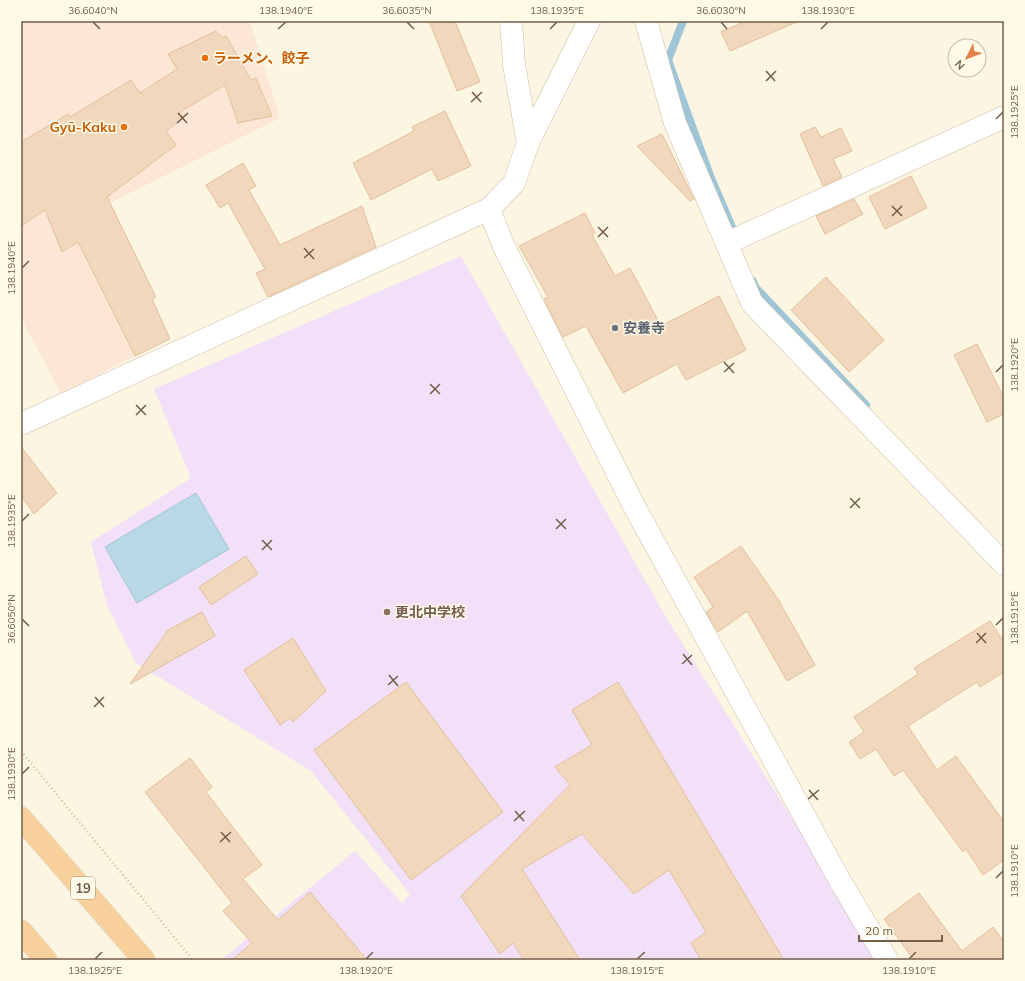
<svg xmlns="http://www.w3.org/2000/svg" width="1025" height="981" font-family="Mulish,'Noto Sans JP',sans-serif">
  <rect width="100%" height="100%" fill="#fcf5e2"/>
  <!-- commercial -->
  <path fill="#fce7d6" d="M21,21h229l30,97 -180,90 -32,14 67,134 -74,38 -40,-76z"/>
  <!-- education -->
  <path fill="#f2dff8" d="M461,256l206,363 214,341h-660l134,-109 47,52 8,-9 -99,-123 -175,-108 -29,-58 -16,-63 100,-64 -37,-89z"/>
  <!-- water -->
  <path fill="#b8d8e5" stroke="#9ec6d6" d="M196,493l33,56 -92,54 -32,-56z"/>
  <g fill="none" stroke-linecap="round" stroke-linejoin="round">
    <!-- stream -->
    <g stroke="#9ec6d6" stroke-width="8">
      <path d="M683,21l-15,39 43,118 21,49"/>
      <path d="M753,281l2,6 111,118"/>
    </g>
  </g>
  <!-- building -->
  <g fill="#f1d7bb" stroke="#e3c09b">
    <path d="M429,21h26l25,61 -23,9z"/>
    <path d="M746,21h53l-69,30 -9,-19z"/>
    <path d="M216,31l7,7 3,-2 25,44 5,-2 16,38 -34,7 -13,-38 -45,27 4,6 -18,13 10,14 -69,52 49,100 -4,2 18,40 -35,17 -57,-114 -16,10 -17,-42 -24,16v-84l47,-28 2,3 61,-37 9,13 37,-24 -9,-15z"/>
    <path d="M445,111l26,55 -33,15 -6,-12 -61,31 -18,-37 61,-32 -2,-4z"/>
    <path d="M815,127l6,10 20,-9 11,23 -19,8 9,18 -19,9 -23,-52z"/>
    <path d="M662,134l32,65 -4,2 -53,-55z"/>
    <path d="M243,163l13,23 -7,4 31,55 82,-39 14,41 -108,50 -12,-24 9,-4 -37,-66 -8,5 -14,-23z"/>
    <path d="M911,176l16,32 -42,21 -16,-32z"/>
    <path d="M854,199l9,15 -38,20 -9,-18z"/>
    <path d="M585,213l10,20 -3,2 23,41 15,-8 31,58 58,-30 27,54 -60,30 -9,-16 -54,29 -37,-67 -23,11 -19,-38 4,-2 -29,-51z"/>
    <path d="M826,277l58,63 -35,32 -58,-62z"/>
    <path d="M977,344l27,54v16l-17,8 -33,-67z"/>
    <path d="M21,447l36,46 -23,21 -13,-18z"/>
    <path d="M741,546l37,53 37,66 -28,16 -40,-70 -29,21 -12,-20 7,-5 -19,-30z"/>
    <path d="M246,556l12,18 -47,31 -12,-18z"/>
    <path d="M202,612l13,24 -85,48 38,-54z"/>
    <path d="M990,621l14,21v30l-24,15 -3,-5 -69,44 29,44 19,-14 48,66v38l-21,15 -17,-26 -3,3 -60,-82 -9,6 -18,-27 -16,10 -11,-17 15,-10 -10,-15 64,-43 -4,-6z"/>
    <path d="M293,638l33,53 -33,31 -3,-4 -10,7 -36,-55z"/>
    <path d="M406,682l97,130 -92,68 -97,-130z"/>
    <path d="M618,682l166,278h-83l-10,-17 15,-11 -37,-62 -35,24 -52,-60 -60,35 58,91h-56l-11,-17 -13,11 -39,-58 109,-111 -15,-18 37,-22 -20,-35z"/>
    <path d="M190,758l22,29 -6,5 56,73 -19,14 35,41 32,-28 57,68h-135l20,-17 -29,-32 9,-8 -87,-111z"/>
    <path d="M919,893l43,58 31,-24 11,15v18h-90l-30,-41z"/>
  </g>
  <g fill="none" stroke-linecap="round" stroke-linejoin="round">
    <defs>
      <g id="minor">
        <path d="M511,21l3,44 14,78"/>
        <path d="M646,21l29,102 77,180 252,261"/>
        <path d="M489,209l15,38 130,259 205,373 48,81"/>
        <path d="M727,243l277,-126"/>
        <path d="M21,424l468,-215 25,-26 14,-40 61,-122"/>
      </g>
      <g id="trunk">
        <path d="M21,818l123,142"/>
        <path d="M21,931l25,29"/>
      </g>
    </defs>
    <!-- minor casing -->
    <use href="#minor" stroke="#cdbea9" stroke-width="23"/>
    <!-- trunk casing -->
    <use href="#trunk" stroke="#ddd8d3" stroke-width="23"/>
    <!-- path -->
    <path stroke="#d5bb9e" stroke-width="2.5" stroke-dasharray="1 3" stroke-linecap="butt" d="M21,751l172,209"/>
    <!-- minor -->
    <use href="#minor" stroke="#fff" stroke-width="22"/>
    <!-- trunk -->
    <use href="#trunk" stroke="#f7d09b" stroke-width="22"/>
  </g>
  <!-- ticks -->
  <path fill="none" stroke="#735e49" stroke-width="1.5" d="M93,22l7,7M407,22l7,7M721,22l6,7M278,29l8,-7M550,29l7,-7M821,29l7,-7M766,71l9,10M766,81l10,-10M472,92l9,10M471,102l11,-10M178,113l9,10M996,119l7,-7M177,123l11,-10M892,206l10,10M892,216l10,-10M598,227l10,10M598,237l10,-10M304,248l10,11M304,258l10,-9M22,268l7,-7M724,362l10,11M724,372l10,-9M996,372l7,-7M430,384l10,10M430,394l10,-10M136,405l10,10M136,415l10,-10M850,498l10,10M850,508l10,-10M556,519l10,10M22,521l7,-7M556,529l10,-10M262,540l10,10M262,550l10,-10M22,619l7,7M996,625l7,-7M977,633l9,10M976,643l10,-10M683,654l9,11M682,664l10,-9M389,675l9,11M388,685l10,-9M95,697l9,10M94,707l10,-10M22,774l7,-7M809,790l9,10M808,799l11,-9M515,811l9,10M514,821l11,-10M221,832l9,10M220,842l11,-10M996,878l7,-7M95,959l7,-7M366,959l7,-7M637,959l8,-7M909,959l7,-7"/>
  <!-- markers -->
  <g fill="#e8710a" stroke="#fff9e8" stroke-width="1.5">
    <circle cx="205" cy="58" r="4"/>
    <circle cx="124" cy="127" r="4"/>
  </g>
  <circle fill="#6b7280" stroke="#fff9e8" stroke-width="1.5" cx="615" cy="328" r="4"/>
  <circle fill="#8d6e63" stroke="#fff9e8" stroke-width="1.5" cx="387" cy="612" r="4"/>
  <g text-anchor="middle" dominant-baseline="central" stroke-width="3" stroke-linejoin="round" paint-order="stroke">
    <!-- shield labels -->
    <rect fill="#fff9e8" stroke="#9d8c79" stroke-width="1" x="71" y="877" width="24" height="22" rx="3"/>
    <g font-size="13" font-weight="bold" fill="#735e49">
      <text x="83" y="888">19</text>
    </g>
    <!-- food labels -->
    <g font-size="14" font-weight="bold" fill="#c56008" stroke="#fff9e8" text-anchor="start">
      <text x="213" y="58">ラーメン、餃子</text>
      <text x="116" y="127" text-anchor="end">Gyū-Kaku</text>
    </g>
    <!-- worship labels -->
    <g font-size="14" font-weight="bold" fill="#5b616d" stroke="#fff9e8" text-anchor="start">
      <text x="623" y="328">安養寺</text>
    </g>
    <!-- education labels -->
    <g font-size="14" font-weight="bold" fill="#785e54" stroke="#fff9e8" text-anchor="start">
      <text x="395" y="612">更北中学校</text>
    </g>
  </g>
  <!-- border -->
  <rect width="1025" height="981" fill="none" stroke="#fff9e8" stroke-width="44"/>
  <!-- north arrow -->
  <g transform="translate(967 58) rotate(227)"><circle r="19" fill="#fff9e8" stroke="#c7bba8"/>
  <path d="M0-3L7 15L0 10L-7 15Z" fill="#e48149"/>
  <text y="-6" font-size="11" font-weight="bold" text-anchor="middle" fill="#735e49">N</text>
  </g>
  <!-- scale -->
  <path d="M859 935v6h83v-6" fill="none" stroke="#735e49" stroke-width="2"/>
  <text x="865" y="935" font-size="12" fill="#735e49" stroke="#fff9e8" stroke-width="3" paint-order="stroke">20 m</text>
  <rect x="22" y="22" width="981" height="937" fill="none" stroke="#735e49" stroke-width="1.5"/>
  <g font-size="10" text-anchor="middle" fill="#735e49">
    <text x="93" y="14">36.6040°N</text>
    <text x="286" y="14">138.1940°E</text>
    <text x="407" y="14">36.6035°N</text>
    <text x="557" y="14">138.1935°E</text>
    <text x="721" y="14">36.6030°N</text>
    <text x="828" y="14">138.1930°E</text>
    <text transform="translate(1014 112) rotate(-90)" y="4">138.1925°E</text>
    <text transform="translate(11 268) rotate(-90)" y="4">138.1940°E</text>
    <text transform="translate(1014 365) rotate(-90)" y="4">138.1920°E</text>
    <text transform="translate(11 521) rotate(-90)" y="4">138.1935°E</text>
    <text transform="translate(1014 618) rotate(-90)" y="4">138.1915°E</text>
    <text transform="translate(11 619) rotate(-90)" y="4">36.6050°N</text>
    <text transform="translate(11 774) rotate(-90)" y="4">138.1930°E</text>
    <text transform="translate(1014 871) rotate(-90)" y="4">138.1910°E</text>
    <text x="95" y="974">138.1925°E</text>
    <text x="366" y="974">138.1920°E</text>
    <text x="637" y="974">138.1915°E</text>
    <text x="909" y="974">138.1910°E</text>
  </g>
</svg>
